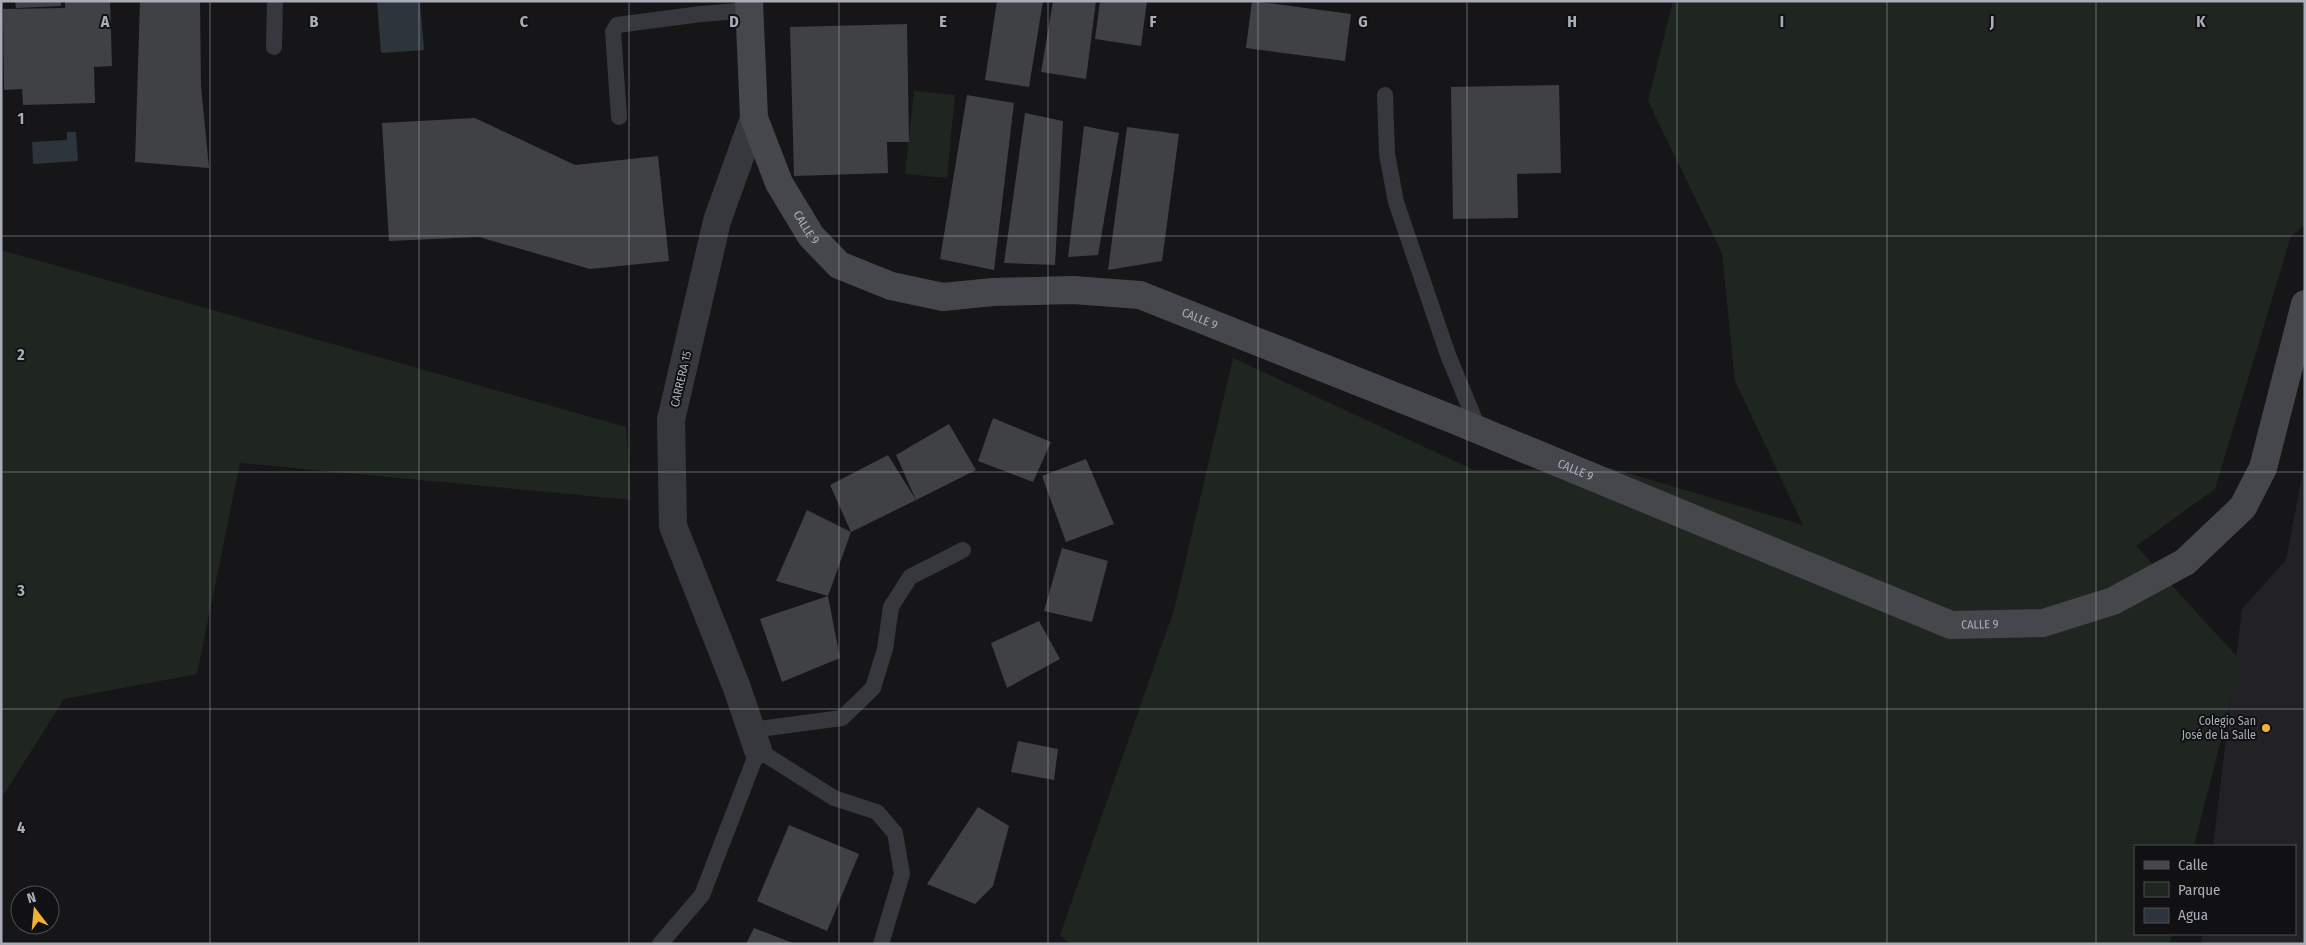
<svg xmlns="http://www.w3.org/2000/svg" width="2306" height="945" font-family="'Fira Sans Condensed',sans-serif">
  <rect width="100%" height="100%" fill="#161618"/>
  <!-- built -->
  <path fill="#222225" d="M2305,460v484h-104l2,-10h92v-88h-82l29,-237 44,-49z"/>
  <!-- green -->
  <g fill="#1e261f">
    <path d="M1673,1h632v224l-14,11 -76,253 -79,57 105,115 -47,185h-59v88h37l-2,10h-1101l-9,-9 114,-325 59,-252 241,112 137,-2 192,57 -68,-144 -13,-128 -74,-152z"/>
    <path d="M914,91l41,4 -8,83 -42,-4z"/>
    <path d="M1,250l625,177 5,73 -391,-37 -43,211 -133,25 -63,100z"/>
  </g>
  <!-- water -->
  <g fill="#2c353c">
    <path d="M377,1h43l4,49 -43,3z"/>
    <path d="M67,132h9l2,29 -45,3 -1,-22 35,-2z"/>
  </g>
  <!-- building -->
  <g fill="#404145">
    <path d="M15,1h46v5l-45,2z"/>
    <path d="M65,1h45l2,65 -18,1 1,36 -72,2 -1,-16 -18,1 -1,-81 62,-1z"/>
    <path d="M140,1h60l1,85 8,82 -74,-6z"/>
    <path d="M997,1h46l-14,86 -44,-7z"/>
    <path d="M1053,1h43l-10,78 -45,-7z"/>
    <path d="M1100,1h47l-6,45 -46,-7z"/>
    <path d="M1252,1l99,13 -6,47 -99,-13z"/>
    <path d="M907,24l2,118h-22l1,31 -94,3 -4,-149z"/>
    <path d="M1559,85l2,88 -44,1 1,44 -65,1 -2,-132z"/>
    <path d="M967,95l47,8 -20,167 -54,-11z"/>
    <path d="M1025,113l38,8 -8,144 -51,-2z"/>
    <path d="M475,118l100,47 83,-9 11,105 -79,8 -111,-32 -90,4 -7,-118z"/>
    <path d="M1084,126l35,7 -21,122 -30,2z"/>
    <path d="M1127,127l52,7 -17,127 -54,9z"/>
    <path d="M993,418l58,24 -18,40 -55,-21z"/>
    <path d="M949,424l27,46 -60,30 -20,-45z"/>
    <path d="M888,455l28,45 -65,32 -23,64 12,62 -58,24 -22,-63 68,-23 -52,-15 31,-71 44,22 -21,-47z"/>
    <path d="M1086,459l28,65 -48,18 -24,-66z"/>
    <path d="M1062,548l46,13 -16,61 -48,-11z"/>
    <path d="M1039,621l21,38 -53,29 -16,-45z"/>
    <path d="M1018,741l40,8 -4,31 -43,-8z"/>
    <path d="M978,807l31,19 -16,60 -18,18 -48,-20z"/>
    <path d="M789,825l70,29 -32,77 -70,-30z"/>
    <path d="M754,928l41,16h-49z"/>
  </g>
  <g fill="none" stroke-linecap="round" stroke-linejoin="round">
    <!-- lane -->
    <g stroke="#37383d" stroke-width="16">
      <path d="M274,47l1,-46"/>
      <path d="M1385,95l2,59 9,48 52,153 31,75"/>
      <path d="M619,117l-6,-85 4,-7 84,-11 49,-4"/>
      <path d="M752,730l90,-12 31,-30 12,-39 6,-42 19,-30 53,-27"/>
      <path d="M660,944l42,-49 56,-145 76,48 43,14 18,21 7,41 -21,70"/>
    </g>
    <!-- street -->
    <path stroke="#37383d" stroke-width="28" d="M754,118l-37,103 -46,199 2,106 64,162 21,62"/>
    <!-- secondary -->
    <path stroke="#45474d" stroke-width="28" id="s1" d="M749,1l5,117 25,65 32,53 28,29 52,21 52,11 50,-5 80,-2 67,5 312,124 499,206 92,-2 70,-22 72,-39 58,-55 20,-39 42,-164"/>
  </g>
  <!-- grid -->
  <path fill="none" stroke="#a8adb8" stroke-width="1" stroke-opacity="0.55" d="M210,1v943M419,1v943M629,1v943M839,1v943M1048,1v943M1258,1v943M1467,1v943M1677,1v943M1887,1v943M2096,1v943M1,236h2304M1,472h2304M1,709h2304"/>
  <!-- markers -->
  <circle fill="#f2b134" stroke="#111113" stroke-width="2" cx="2266" cy="728" r="5"/>
  <g text-anchor="middle" dominant-baseline="central" stroke-width="4" stroke-linejoin="round" paint-order="stroke">
    <!-- street labels -->
    <g font-size="12" fill="#a8adb8" stroke="#111113">
      <text stroke="none"><textPath href="#s1" startOffset="239">CALLE 9</textPath></text>
      <text stroke="none"><textPath href="#s1" startOffset="660">CALLE 9</textPath></text>
      <text transform="translate(681 379) rotate(-77)">CARRERA 15</text>
      <text stroke="none"><textPath href="#s1" startOffset="1065">CALLE 9</textPath></text>
      <text stroke="none"><textPath href="#s1" startOffset="1500">CALLE 9</textPath></text>
    </g>
    <!-- poi labels -->
    <g font-size="12" fill="#a8adb8" stroke="#111113" text-anchor="end">
      <text x="2256" y="721">Colegio San<tspan x="2256" dy="14">José de la Salle</tspan></text>
    </g>
  </g>
  <g font-size="16" text-anchor="middle" font-weight="bold" fill="#a8adb8" stroke="#111113" stroke-width="4" stroke-linejoin="round" paint-order="stroke">
    <text x="105" y="27">A</text>
    <text x="314" y="27">B</text>
    <text x="524" y="27">C</text>
    <text x="734" y="27">D</text>
    <text x="943" y="27">E</text>
    <text x="1153" y="27">F</text>
    <text x="1363" y="27">G</text>
    <text x="1572" y="27">H</text>
    <text x="1782" y="27">I</text>
    <text x="1992" y="27">J</text>
    <text x="2201" y="27">K</text>
    <text x="21" y="124">1</text>
    <text x="21" y="360">2</text>
    <text x="21" y="596">3</text>
    <text x="21" y="833">4</text>
  </g>
  <!-- border -->
  <rect width="2306" height="945" fill="none" stroke="#a8adb8" stroke-width="5"/>
  <!-- legend -->
  <rect x="2134" y="845" width="162" height="90" fill="#111113" stroke="#4d4f55"/>
  <rect x="2144" y="861" width="25" height="8" fill="#45474d" stroke="#4d4f55"/>
  <text x="2178" y="870" font-size="15" fill="#a8adb8">Calle</text>
  <rect x="2144" y="882" width="25" height="15" fill="#1e261f" stroke="#4d4f55"/>
  <text x="2178" y="895" font-size="15" fill="#a8adb8">Parque</text>
  <rect x="2144" y="908" width="25" height="15" fill="#2c353c" stroke="#4d4f55"/>
  <text x="2178" y="920" font-size="15" fill="#a8adb8">Agua</text>
  <!-- north arrow -->
  <g transform="translate(35 910) rotate(344)"><circle r="24" fill="#111113" stroke="#4d4f55"/>
  <path d="M0-4L9 19L0 12L-9 19Z" fill="#f2b134"/>
  <text y="-8" font-size="14" font-weight="bold" text-anchor="middle" fill="#a8adb8">N</text>
  </g>
</svg>
